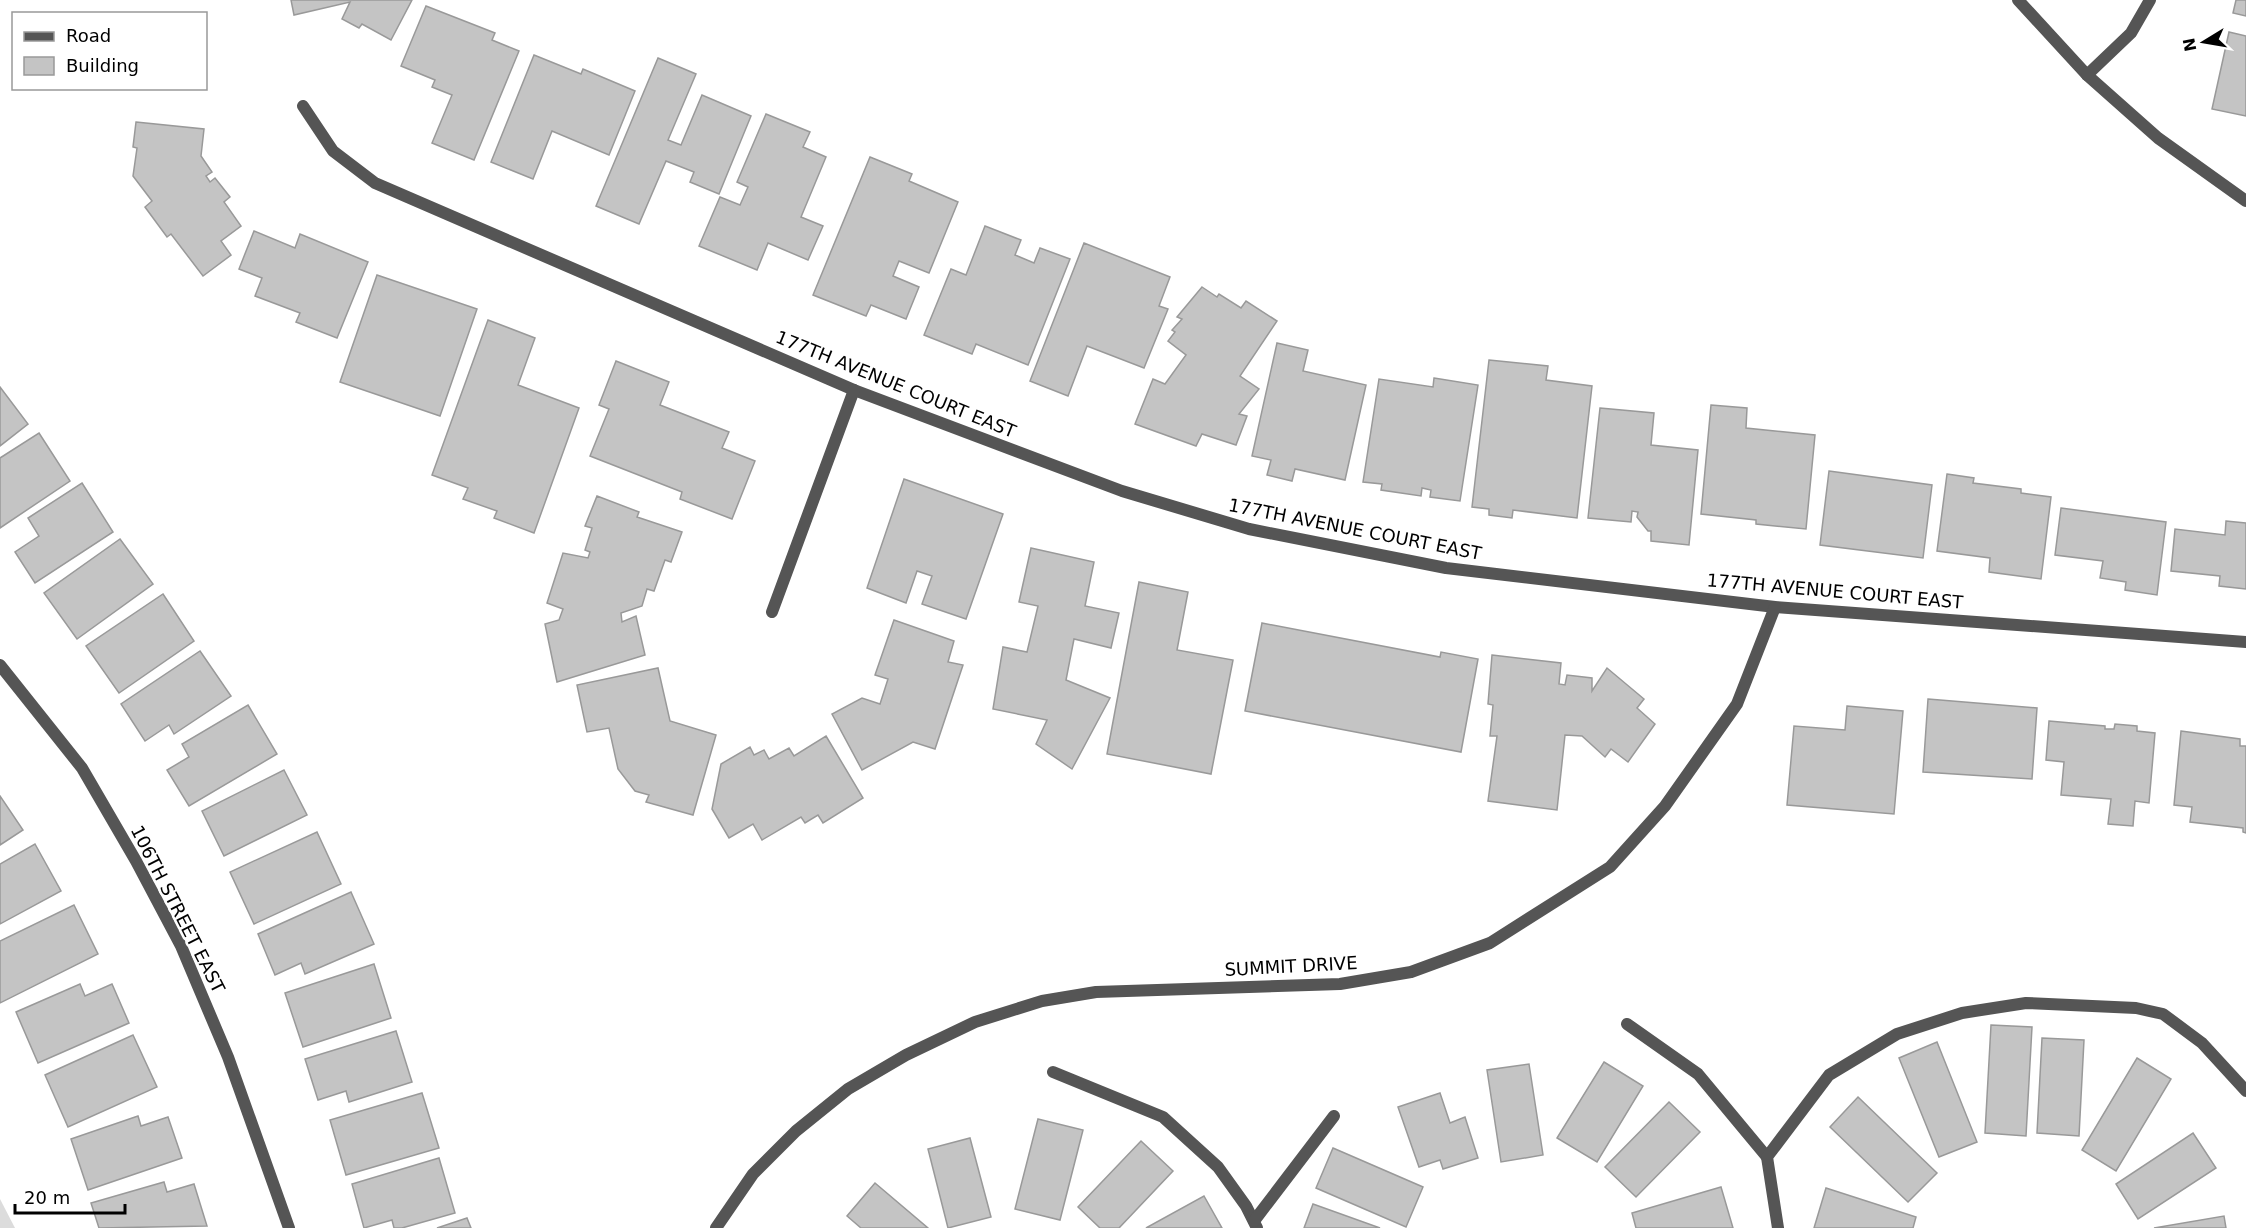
<svg xmlns="http://www.w3.org/2000/svg" width="2246" height="1228" font-family="'DejaVu Sans',sans-serif">
  <rect width="100%" height="100%" fill="#fff"/>
  <!-- green -->
  <path fill="#dcdcdc" d="M0,1199l15,29h-15z"/>
  <!-- building -->
  <g fill="#c4c4c4" stroke="#999" stroke-width="1.5">
    <path d="M291,0h121l-21,40 -29,-16 -3,4 -17,-9 8,-17 -56,13z"/>
    <path d="M2236,0h10v16l-13,-3z"/>
    <path d="M426,6l69,27 -3,7 27,11 -45,109 -42,-17 20,-48 -20,-8 3,-7 -34,-14z"/>
    <path d="M2229,32l17,4v80l-34,-7z"/>
    <path d="M534,55l47,19 2,-5 52,22 -26,64 -57,-24 -19,48 -42,-17z"/>
    <path d="M658,58l38,16 -28,66 13,5 21,-50 49,21 -32,78 -29,-12 4,-10 -28,-11 -27,63 -43,-18z"/>
    <path d="M766,114l44,18 -7,15 23,10 -25,60 22,9 -15,34 -40,-17 -11,27 -58,-24 21,-49 20,8 8,-18 -11,-5z"/>
    <path d="M136,122l68,7 -3,27 11,16 -6,4 4,6 5,-4 15,19 -6,5 17,24 -20,15 10,14 -28,21 -32,-42 -4,3 -22,-30 7,-6 -19,-25 4,-28 -4,-1z"/>
    <path d="M870,157l42,17 -3,7 49,21 -29,71 -30,-12 -6,15 26,11 -13,32 -35,-14 -5,11 -53,-21z"/>
    <path d="M985,226l36,14 -6,15 19,8 6,-15 30,11 -42,106 -52,-21 -4,10 -48,-19 27,-66 15,6z"/>
    <path d="M254,231l41,17 5,-14 68,28 -31,76 -41,-16 4,-9 -45,-17 7,-18 -23,-9z"/>
    <path d="M1084,243l86,34 -11,29 9,3 -24,59 -57,-22 -19,50 -38,-15z"/>
    <path d="M377,275l100,34 -37,107 -100,-34z"/>
    <path d="M1202,287l15,10 2,-3 22,14 5,-7 31,20 -37,55 19,13 -20,25 8,2 -11,29 -34,-11 -6,12 -61,-22 18,-45 12,5 21,-29 -18,-14 7,-9 -3,-2 10,-11 -5,-2z"/>
    <path d="M488,320l47,18 -17,47 61,23 -45,125 -40,-15 3,-7 -34,-12 5,-11 -36,-13z"/>
    <path d="M1277,343l31,7 -5,21 63,14 -21,95 -50,-11 -3,12 -25,-6 4,-15 -19,-4z"/>
    <path d="M1489,360l59,6 -2,14 46,6 -15,132 -64,-8 -1,8 -23,-3v-6l-17,-2z"/>
    <path d="M616,361l53,21 -9,23 69,27 -7,16 33,13 -23,58 -52,-20 2,-7 -92,-36 19,-47 -10,-4z"/>
    <path d="M1434,378l44,7 -18,116 -30,-4 1,-7 -9,-2 -1,8 -40,-6 1,-6 -19,-2 16,-103 54,8z"/>
    <path d="M0,387l28,37 -28,22z"/>
    <path d="M1711,405l36,3 -1,20 69,7 -9,94 -50,-5v-4l-55,-6z"/>
    <path d="M1600,408l54,5 -3,32 47,5 -9,95 -38,-4v-10h-3l-11,-14 1,-5 -6,-1 -1,11 -43,-4z"/>
    <path d="M39,433l31,48 -70,47v-70z"/>
    <path d="M1829,471l103,14 -9,73 -103,-13z"/>
    <path d="M1947,474l27,4 -1,5 48,6v4l30,4 -10,82 -52,-7 1,-14 -53,-7z"/>
    <path d="M904,479l99,35 -37,105 -44,-15 10,-28 -15,-5 -11,32 -39,-15z"/>
    <path d="M82,483l31,49 -78,51 -20,-31 24,-16 -11,-18z"/>
    <path d="M597,496l42,16 -2,5 45,15 -11,30 -6,-2 -11,31 -7,-2 -5,17 -21,7 1,9 14,-6 9,39 -88,27 -12,-58 14,-4 4,-11 -16,-6 16,-50 25,5 2,-6 -5,-2 7,-22 -7,-2z"/>
    <path d="M2061,508l105,14 -9,73 -32,-5 1,-8 -26,-4 3,-17 -48,-6z"/>
    <path d="M2226,521l20,2v66l-27,-3 1,-10 -49,-5 4,-42 50,6z"/>
    <path d="M120,539l33,45 -76,55 -33,-46z"/>
    <path d="M1031,548l63,14 -9,44 34,7 -8,35 -37,-9 -8,41 44,18 -38,71 -36,-25 11,-24 -54,-11 10,-62 24,5 11,-46 -19,-4z"/>
    <path d="M1139,582l49,10 -11,58 56,10 -22,114 -104,-20z"/>
    <path d="M163,594l31,47 -75,52 -33,-47z"/>
    <path d="M894,620l60,21 -6,21 15,3 -28,84 -22,-7 -51,28 -30,-56 30,-16 18,6 8,-25 -13,-4z"/>
    <path d="M1262,623l178,34 1,-5 37,7 -17,93 -216,-41z"/>
    <path d="M200,651l31,45 -57,38 -5,-9 -24,16 -24,-37z"/>
    <path d="M1492,655l69,8 -2,21 6,1 2,-10 25,3v13l15,-23 37,31 -7,9 18,16 -27,38 -17,-13 -6,8 -23,-21 -17,-1 -8,75 -69,-9 9,-65h-7l3,-31 -5,-1z"/>
    <path d="M658,668l12,53 46,14 -23,80 -47,-13 3,-7 -14,-4 -17,-22 -9,-41 -22,4 -10,-47z"/>
    <path d="M1928,699l109,9 -5,71 -109,-7z"/>
    <path d="M248,705l29,49 -88,52 -22,-36 22,-13 -7,-13z"/>
    <path d="M1847,706l56,5 -9,103 -107,-9 7,-79 51,4z"/>
    <path d="M2049,721l56,5v3h9l1,-5 22,2v5l18,2 -6,70 -14,-2 -2,25 -25,-2 3,-25 -50,-4 3,-33 -18,-2z"/>
    <path d="M2181,731l59,8v7h6v87l-3,-1v-4l-53,-6 2,-15 -18,-2z"/>
    <path d="M826,736l37,62 -40,25 -5,-8 -13,8 -4,-6 -39,23 -9,-16 -24,14 -17,-29 9,-45 29,-17 4,8 10,-5 5,9 20,-11 5,8z"/>
    <path d="M284,770l23,45 -83,41 -22,-45z"/>
    <path d="M0,796l23,34 -23,15z"/>
    <path d="M317,832l24,52 -87,40 -24,-52z"/>
    <path d="M35,844l26,47 -61,33v-60z"/>
    <path d="M351,892l23,52 -69,30 -4,-11 -26,12 -17,-41z"/>
    <path d="M74,905l24,49 -98,49v-62z"/>
    <path d="M374,964l17,54 -88,29 -18,-54z"/>
    <path d="M80,984l5,12 27,-12 17,39 -91,40 -22,-51z"/>
    <path d="M1991,1025l41,2 -6,109 -41,-3z"/>
    <path d="M396,1031l16,51 -63,20 -3,-11 -28,9 -13,-41z"/>
    <path d="M133,1035l24,52 -89,40 -23,-52z"/>
    <path d="M2042,1038l42,2 -5,96 -42,-3z"/>
    <path d="M1937,1042l40,100 -38,15 -40,-99z"/>
    <path d="M2137,1058l34,21 -55,92 -34,-21z"/>
    <path d="M1604,1062l39,24 -46,76 -40,-24z"/>
    <path d="M1529,1064l14,91 -42,7 -14,-92z"/>
    <path d="M422,1093l17,55 -93,27 -16,-55z"/>
    <path d="M1440,1093l10,30 15,-6 13,41 -35,11 -3,-9 -21,7 -21,-60z"/>
    <path d="M1858,1097l79,76 -29,29 -78,-75z"/>
    <path d="M1669,1102l31,30 -64,65 -31,-30z"/>
    <path d="M138,1116l3,10 27,-9 14,41 -94,32 -17,-51z"/>
    <path d="M1038,1119l45,11 -23,90 -45,-11z"/>
    <path d="M2193,1133l23,35 -78,51 -22,-35z"/>
    <path d="M970,1138l21,79 -43,11 -20,-79z"/>
    <path d="M1141,1141l32,30 -54,57h-19l-22,-21z"/>
    <path d="M1333,1148l90,39 -17,40 -90,-39z"/>
    <path d="M439,1158l16,55 -53,15h-8l-2,-8 -28,8 -12,-44z"/>
    <path d="M164,1182l3,10 27,-8 13,42 -108,2 -8,-25z"/>
    <path d="M875,1183l53,45h-67l-14,-12z"/>
    <path d="M1721,1187l12,41h-97l-4,-15z"/>
    <path d="M1826,1188l90,29 -3,11h-99z"/>
    <path d="M1204,1196l18,32h-76z"/>
    <path d="M1313,1204l67,24h-76z"/>
    <path d="M2224,1216l2,12h-72z"/>
    <path d="M467,1218l4,10h-34z"/>
  </g>
  <g fill="none" stroke-linecap="round" stroke-linejoin="round">
    <!-- service -->
    <g stroke="#555" stroke-width="12">
      <path d="M1627,1024l71,50 69,83"/>
      <path d="M1053,1072l110,45 55,50 28,39 11,22"/>
      <path d="M1254,1221l80,-105"/>
      <path d="M1778,1228l-11,-71 62,-82 68,-41 65,-21 64,-10 110,5 27,6 39,29 44,48"/>
    </g>
    <!-- minor -->
    <g stroke="#555" stroke-width="12">
      <path d="M2018,0l69,75 71,63 88,63"/>
      <path d="M2087,75l44,-42 19,-33"/>
      <path d="M303,106l30,45 42,32 479,207 268,101 127,38 197,39 329,39 471,35"/>
      <path d="M772,612l82,-222"/>
      <path d="M0,665l82,103 54,93 45,85 47,111 61,171"/>
      <path d="M716,1228l37,-54 43,-43 52,-42 58,-34 69,-33 67,-21 54,-9 244,-8 71,-12 79,-29 120,-76 55,-61 72,-102 38,-97"/>
    </g>
  </g>
  <g text-anchor="middle" dominant-baseline="central" stroke-width="5" stroke-linejoin="round" paint-order="stroke">
    <!-- street labels -->
    <g font-size="18" fill="#000" stroke="#fff">
      <text transform="translate(896 384) rotate(22)">177TH AVENUE COURT EAST</text>
      <text transform="translate(1355 529) rotate(11)">177TH AVENUE COURT EAST</text>
      <text transform="translate(1835 591) rotate(5)">177TH AVENUE COURT EAST</text>
      <text transform="translate(178 909) rotate(63)">106TH STREET EAST</text>
      <text transform="translate(1291 966) rotate(-3)">SUMMIT DRIVE</text>
    </g>
  </g>
  <!-- legend -->
  <rect x="12" y="12" width="195" height="78" fill="#ffffff" stroke="#999999" stroke-width="1.5"/>
  <rect x="24" y="32" width="30" height="9" fill="#555555" stroke="#999999" stroke-width="1.5"/>
  <text x="66" y="42" font-size="18" fill="#000000">Road</text>
  <rect x="24" y="57" width="30" height="18" fill="#c4c4c4" stroke="#999999" stroke-width="1.5"/>
  <text x="66" y="72" font-size="18" fill="#000000">Building</text>
  <!-- north arrow -->
  <g transform="translate(2204 42) rotate(259)" stroke="#ffffff" stroke-width="4.5" paint-order="stroke">
  <path d="M0-4.5L10 22L0 15L-10 22Z" fill="#000000"/>
  <text y="-9" font-size="16" font-weight="bold" text-anchor="middle" fill="#000000">N</text>
  </g>
  <!-- scale -->
  <path d="M15 1204v9h110v-9" fill="none" stroke="#000000" stroke-width="3"/>
  <text x="24" y="1204" font-size="18" fill="#000000" stroke="#ffffff" stroke-width="4.5" paint-order="stroke">20 m</text>
</svg>
